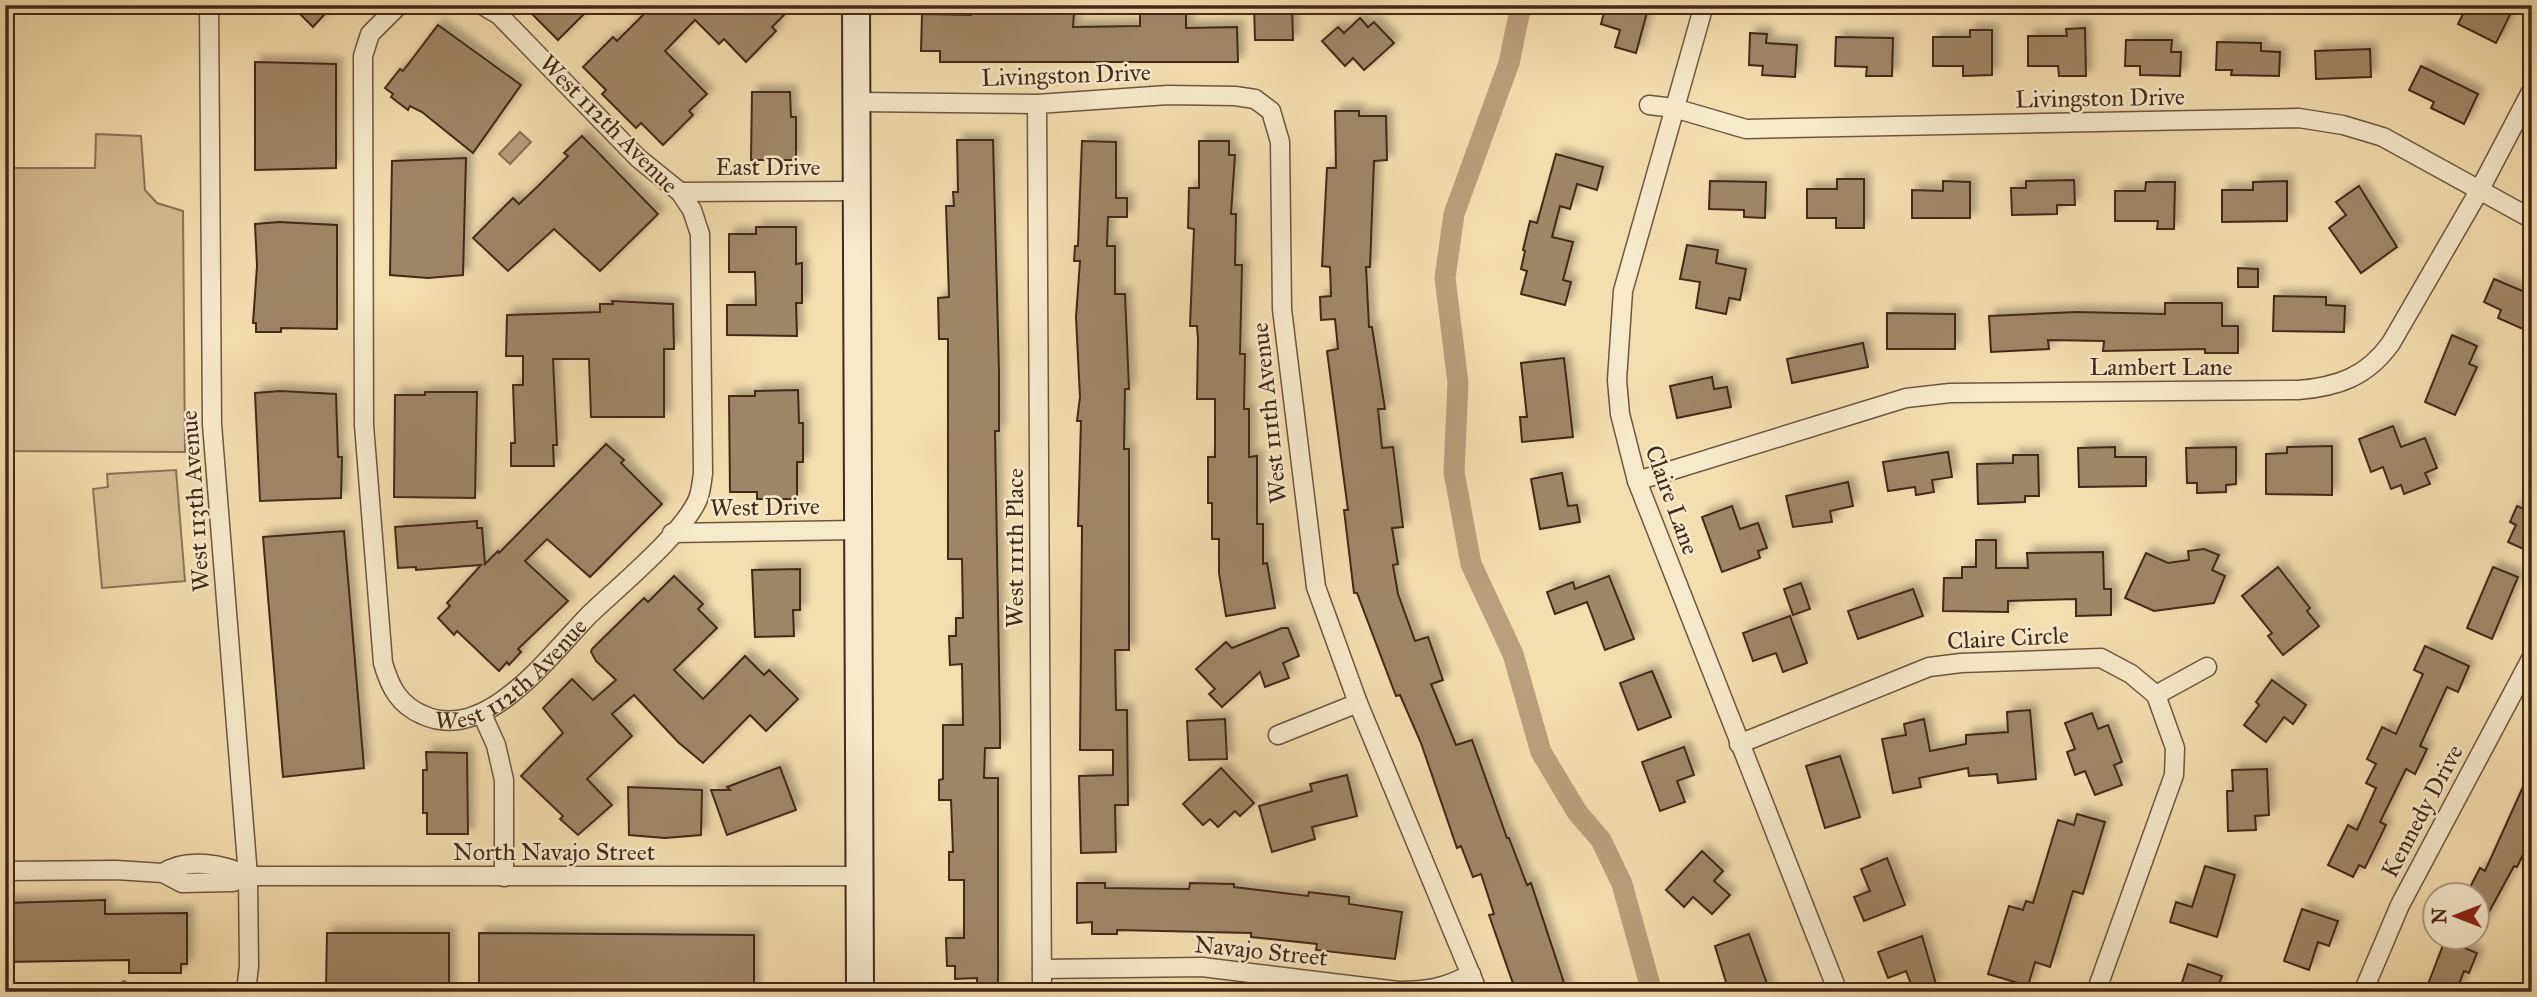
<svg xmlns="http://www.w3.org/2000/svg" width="2537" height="997" font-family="'IM FELL Great Primer',serif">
  <defs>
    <filter id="shadow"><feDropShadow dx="6" dy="-6" stdDeviation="3.5" flood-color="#0004"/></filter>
  </defs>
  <rect width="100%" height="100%" fill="#f3deaf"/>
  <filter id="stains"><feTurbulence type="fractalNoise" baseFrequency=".00286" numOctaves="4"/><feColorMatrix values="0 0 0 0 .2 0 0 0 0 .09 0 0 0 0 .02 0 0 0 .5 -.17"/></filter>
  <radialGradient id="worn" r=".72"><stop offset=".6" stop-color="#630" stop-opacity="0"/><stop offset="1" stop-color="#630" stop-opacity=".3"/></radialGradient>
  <!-- green -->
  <g fill="#d5bf95" stroke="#8c7456" stroke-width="2">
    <path d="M96,134l45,2 4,54 12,13 26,8 2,241 -180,-1v-283h90z"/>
    <path d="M176,470l9,111 -83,7 -9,-99 15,-2 -1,-13z"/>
  </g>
  <!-- water -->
  <path fill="#b7a07b" stroke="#887053" stroke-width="2" d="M520,132l11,10 -21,22 -11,-10z"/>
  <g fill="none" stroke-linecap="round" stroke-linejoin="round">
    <!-- stream -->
    <path stroke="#887053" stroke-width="6" d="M124,983l3,9"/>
    <!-- canal -->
    <path stroke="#b7a07b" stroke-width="21" d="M1521,5l-12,58 -55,151 -9,64 13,105 -4,89 17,92 42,90 28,98 36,60 24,28 21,44 30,108"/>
  </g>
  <!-- building -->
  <g fill="#9e8766" stroke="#422917" stroke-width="2" filter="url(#shadow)">
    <path d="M291,5h42l-20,22z"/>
    <path d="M523,5h70l-35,35z"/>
    <path d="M653,5h141l-22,22 4,4 -30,31 -22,-23 -5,5 -24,-24 -30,31 42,43 -18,17 4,4 -30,30 -22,-22 -5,5 -34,-34 4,-4 -23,-23 30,-30 4,4z"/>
    <path d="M1254,5h38l1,35h-38z"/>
    <path d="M1606,5h43l-13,48 -21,-6 5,-17 -19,-6z"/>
    <path d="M2479,5h36l-19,38 -38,-19 9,-18 10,5z"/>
    <path d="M971,11l103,2 -1,14 67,-1v-12h46v14l51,-1 1,35h-298v-11h-19l1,-37 49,1z"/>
    <path d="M1360,18l8,9 6,-5 20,21 -30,27 -11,-12 -8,8 -23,-25 16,-14 6,6z"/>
    <path d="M438,25l83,60 -48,68 -51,-41 -12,-6 -2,4 -17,-13 2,-3 -8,-6 15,-19 3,2z"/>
    <path d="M2085,28l1,48h-27l-1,-10h-30v-30h39l-1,-7z"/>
    <path d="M1970,30h22v45l-29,1v-10h-30v-29h37z"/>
    <path d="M1750,33l17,1 -1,9 31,2 -2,32 -33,-2 1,-9 -14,-1z"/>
    <path d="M1836,37l57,1 -1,38h-26l1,-9 -32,-1z"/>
    <path d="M2126,40h46l-1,12h10l-1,24 -40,-1v-9h-15z"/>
    <path d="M2217,42l44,1v8l19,1 -1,24 -48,-1 1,-5h-16z"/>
    <path d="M2370,49l1,28 -55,2 -1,-28z"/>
    <path d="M255,62l81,2v104l-81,2z"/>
    <path d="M2421,66l57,28 -14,30 -33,-16 3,-6 -25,-12z"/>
    <path d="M752,92h38l1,25h5v43h-45z"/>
    <path d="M1335,111h24v5h27l1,44 -13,1 -4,106h-4l3,60h3l13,82h-7l4,39 11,-1 10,80 -11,1 6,36 -5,1 5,29 17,47 13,-4 15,43 -12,4 25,61 16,-5 35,98h2l18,47 4,-2 36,109h-51l-27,-77 5,-1 -13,-40 -8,3 -12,-31 -4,2 -36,-105 -21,-48 -4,1 -39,-103h-3l-10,-83h4l-21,-159 11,-2 -3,-30 -14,1 -1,-23 11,-1 -1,-29 -8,-1 5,-98h9z"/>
    <path d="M582,136l76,78 -58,57 -46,-42 -46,42 -35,-33 40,-40 6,6 18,-17 31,-31 -4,-3z"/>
    <path d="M957,140h36l6,232v59h-4l5,295v22h-15l-1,30h14v209h-21v-9l-22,1v-13h-8l-1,-28h18v-58h-15v-28h4l-2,-52h-12v-20l4,-1v-54h20l-1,-61 -12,1 -1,-29h7v-18h7l-1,-59h-14v-220h-9l-1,-41 11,-1 -3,-91h8l-1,-14h5z"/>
    <path d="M1082,141l34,1v56h11v19h-19l-1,29h8v48h10l4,95h-4l-1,60h5v201h-14l1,60h11l1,95h-13l1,47 -35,1 -2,-77 34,-1v-25h-33l2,-224h-4l3,-105h-4l3,-24 -4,-80 4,-56h-6l1,-15h3z"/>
    <path d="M1199,141h30v14h6l-4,59h5l-1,51h7l-2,89h5l-1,55h5v48l8,-1v68h6v40l4,-1 8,45 -49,8 -7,-43v-34h-7v-36h-4v-46h7v-58h-18l1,-60 -1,-13h-7l4,-97 -6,-1 1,-40h10z"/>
    <path d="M1556,154l47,13 -6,23 -20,-6 -7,25 -10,-3 -8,31 21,5 -10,38 8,2 -6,23 -44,-11 6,-23 -6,-2 4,-18 -2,-1 7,-29 7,2z"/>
    <path d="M466,158l-3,117 -35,3 -38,-3 2,-114z"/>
    <path d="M1837,179h27v49h-28v-10h-29v-29h30z"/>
    <path d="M2074,180l1,25h-18v9l-45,1 -1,-27h15v-7z"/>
    <path d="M1710,181l56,1 -1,36 -21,-1v-7l-35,-1z"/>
    <path d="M1943,181l27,1v36h-58v-28l31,1z"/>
    <path d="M2287,181v40l-65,1v-32h31v-8z"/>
    <path d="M2146,182h29l-1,47h-17l1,-8h-43v-30h30z"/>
    <path d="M2359,186l38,61 -36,26 -32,-45 17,-13 -10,-13z"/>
    <path d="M279,222l58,3v104l-56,-1v4h-25v-9h-3l4,-57 -2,-42z"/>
    <path d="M756,227h40v37l6,-1v40h-6l1,33 -70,-1v-30h29l-1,-33h-26v-38h27z"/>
    <path d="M1687,245l31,5 -2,13 30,6 -6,31 -11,-2 -3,16 -30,-6 4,-26 -20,-3z"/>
    <path d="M2238,268l20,1v18h-20z"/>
    <path d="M2494,279l38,16v38l-34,-15 3,-8 -17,-8z"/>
    <path d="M2274,296l52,1v8l19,1 -1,26 -71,-1z"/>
    <path d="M612,301l61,3 1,45h-10v68h-73l-2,-58h-36l4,86h-4l1,21h-43v-23h4l-2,-58h10v-29h-17l1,-41 93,-3v-8h13z"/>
    <path d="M2165,303h57v23h16v27h-33v-4l-102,2 1,-10 -56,-1 1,9 -58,3 -2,-36 88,-4 88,2z"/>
    <path d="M1887,313l68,1v35h-68z"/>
    <path d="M2452,335l25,11 -8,18 8,3 -22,48 -30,-13z"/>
    <path d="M1863,343l5,24 -76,16 -5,-24z"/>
    <path d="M1564,358l9,79 -51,5 -2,-25h7l-6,-54z"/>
    <path d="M1712,377l2,12 13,-2 4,20 -54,11 -7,-32z"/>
    <path d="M798,390l1,33h4v39h-6v37h-40v-7h-27l-1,-96h26v-5z"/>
    <path d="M280,391l56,3 2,63h4l-1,41 -81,3 -5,-108z"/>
    <path d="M425,392h52l-2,106 -81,-1 1,-102h30z"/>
    <path d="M2393,426l8,21 24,-9 12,30 -12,5 5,11 -26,10 -3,-9 -10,4 -8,-22 -12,5 -12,-33z"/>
    <path d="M606,444l18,16 -3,3 41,41 -72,73 -43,-38 -22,22 43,40 -50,48 3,3 -12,13 -2,-3 -8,9 -42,-40 -3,4 -16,-17 12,-12 -3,-3 34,-38 -65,5v-3l-18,1 -3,-41 82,-6v7h5l3,36 13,-13 1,2z"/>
    <path d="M2332,446v49l-66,-1v-40l21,-1v-6z"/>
    <path d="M2115,447v10h31v29l-67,1 -1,-39z"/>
    <path d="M2236,447v37l-10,1v7l-29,1v-10h-10l-1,-35z"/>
    <path d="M1948,452l4,25 -20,3 2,12 -18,3 -1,-8 -27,4 -5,-29z"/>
    <path d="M2013,455h25l1,41h-14v6l-47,2 -1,-40 36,-1z"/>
    <path d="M1562,473l6,33 9,-1 3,17 -40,7 -9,-50z"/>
    <path d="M1848,482l5,24 -23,5 2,11 -39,5 -7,-31z"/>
    <path d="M2532,492v61l-24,-11 8,-17 -6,-3 7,-16 7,3z"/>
    <path d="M1732,506l8,23 18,-6 9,25 -9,3 2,7 -38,14 -20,-55z"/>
    <path d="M344,531l20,237 -81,9 -20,-240z"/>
    <path d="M1976,540h20v28h32l-1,-15 76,-1 1,37h7v26l-35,1v-17l-68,2v11l-65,-1 1,-33h18v-11h14z"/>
    <path d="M2204,549l15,6 -7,15 13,6 -11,27 -60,8 -29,-13 21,-45 22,10 21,-3 -1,-9z"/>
    <path d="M2278,567l32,41 -3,3 12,15 -36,29 -15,-19 4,-3 -30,-37z"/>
    <path d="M2493,567l25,10 -26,62 -25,-11z"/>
    <path d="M800,569v41h-7l1,26 -39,1 -3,-67z"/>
    <path d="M674,576l29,28 -5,5 19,19 -43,42 29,29 42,-43 19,19 5,-5 29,29 -32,32 -16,-16 -47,48 -25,-21 -44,-47 -22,19 20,22 -45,43 25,26 -34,30 -18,-16 3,-3 -42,-40 42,-43 -20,-25 29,-29 21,21 23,-20 -20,-19 -5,-9 1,-3 52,-51 4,4z"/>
    <path d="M1609,576l25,63 -29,11 -18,-48 -32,12 -8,-22 26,-10 2,7z"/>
    <path d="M1801,583l9,26 -17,6 -9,-26z"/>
    <path d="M1913,589l10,27 -65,23 -10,-28z"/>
    <path d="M1790,616l17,47 -24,9 -7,-19 -23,8 -10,-28z"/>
    <path d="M1282,628h6l11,28 -16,7 6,15 -24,9 -5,-15 -38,35 -13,-13 6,-5 -19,-20 30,-27 6,6z"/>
    <path d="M2425,646l44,20 -11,26 -11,-5 -27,59 7,3 -12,25 -9,-5 -26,53 6,3 -21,43 -6,-3 -6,12 -25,-12 20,-40 9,5 19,-42 -10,-5 10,-19 -9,-5 15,-32 14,7 27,-60 -9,-4z"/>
    <path d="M1652,671l19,46 -33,13 -18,-47z"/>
    <path d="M2272,680l34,25 -13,19 -9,-7 -18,25 -22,-17 15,-20 -3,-3z"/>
    <path d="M2030,710l6,69 -38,4 -1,-9 -28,2 -1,-8 -49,10 2,9 -28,6 -11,-54 24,-4 -2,-11 20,-5 6,32 36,-7v-9l42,-3 -1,-20z"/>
    <path d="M2092,713l6,16 10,-4 14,37 -8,3 8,20 -27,10 -10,-24 -10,4 -8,-23 8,-3 -10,-26z"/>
    <path d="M1225,719l2,40 -38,1 -2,-39z"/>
    <path d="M1684,747l10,28 -17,6 8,21 -25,9 -18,-49z"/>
    <path d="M426,752l41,1 1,81h-41v-21h-4v-43h4z"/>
    <path d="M1840,756l20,61 -35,11 -19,-62z"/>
    <path d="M780,767l16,43 -69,25 -16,-45h19l-3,-3z"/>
    <path d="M2532,767v81l-5,-2 -10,21 -3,-1 -37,68v-39h-11l14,-27 5,3z"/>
    <path d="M1221,768l33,35 -14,13 -5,-5 -17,16 -8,-8 -7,6 -20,-21z"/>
    <path d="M2267,769l2,46 -14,1 1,14 -28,1 -1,-40h6l-1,-21z"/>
    <path d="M1347,775l10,41 -45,11 3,12 -43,13 -13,-46 53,-15 -2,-7z"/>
    <path d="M628,787l74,3 -1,45 -36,3 -36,-3z"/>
    <path d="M2077,814l28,8 -22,72 -10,-3 -23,76 -15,-5 -7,24 -40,-12 21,-68 14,4 3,-9 7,2 25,-83 16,5z"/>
    <path d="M1702,851l21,20 -9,10 16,14 -18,19 -19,-17 -9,10 -18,-17z"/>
    <path d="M1887,858l18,47 -41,16 -10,-24 16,-6 -9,-22z"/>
    <path d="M2205,866l30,9 -18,62 -47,-15 6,-20 16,5z"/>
    <path d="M1077,883h28v5l84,1 1,-6 44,1v3l74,9 1,-4 40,5v7l53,8 -7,47 -79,-9 1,-6 -66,-7v-4l-134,-3v4h-25v-12l-15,1z"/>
    <path d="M105,900v14l82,-1v51h-6v9h-52v-13l-124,2v-59z"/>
    <path d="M2302,909l36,12 -9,25 -11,-4 -9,28 -25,-9z"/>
    <path d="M327,933h122v59l-123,-3z"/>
    <path d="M479,933l275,2v57h-275z"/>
    <path d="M1749,934l21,58h-41l-14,-46z"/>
    <path d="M1922,936l14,48 -22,8 -8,-21 -18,7 -10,-26z"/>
    <path d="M2445,940l32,13 -8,20 -5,-2 -8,21h-31z"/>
    <path d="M2188,964l34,12 -6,16h-37z"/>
  </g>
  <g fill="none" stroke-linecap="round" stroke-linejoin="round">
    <defs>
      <g id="minor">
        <path d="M209,5l3,419 36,452 1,90 -3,26"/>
        <path id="s1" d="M399,5l-29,29 -7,22 1,369 19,238c7,24 16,42 40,52 63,29 127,-60 166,-100 29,-28 94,-81 109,-116 3,-8 4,-17 5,-26l-3,-239 -8,-24 -12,-18 -42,-34 -139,-143 -17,-10"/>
        <path d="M1704,5l-81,286 -6,89 3,34 17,67 201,511"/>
        <path d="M858,102l179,2 131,-9 67,1 20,3 16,12 9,31 2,167 34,278 42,116 120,289"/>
        <path d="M1037,104l5,888"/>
        <path d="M1649,105l25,3 72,21 553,-11 44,7 40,12 149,82"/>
        <path d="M680,192l177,-1"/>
        <path d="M1637,481l269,-83 44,-5 348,-3c39,-3 69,-13 93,-47l88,-152 53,-101"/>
        <path d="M672,533l186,-3"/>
        <path d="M2156,695l51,-28"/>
        <path d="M482,714l14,31 8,35v97"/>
        <path d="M1278,735l80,-32"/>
        <path d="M1739,744l190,-77 32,-4 140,-5 30,16 25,21 19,53 -1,27 -78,217"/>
        <path d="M5,871l111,-1 47,3 19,10 51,-1 15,-6h612"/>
        <path d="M163,873c23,-16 61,-9 85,3"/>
        <path d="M1042,969l160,-2 196,24c29,0 47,-3 73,-17"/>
        <path d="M2363,992l37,-87 132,-248"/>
      </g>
      <path id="secondary" d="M856,5l4,987"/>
    </defs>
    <!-- minor casing -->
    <use href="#minor" stroke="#6e563d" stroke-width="21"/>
    <!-- secondary casing -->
    <use href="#secondary" stroke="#422917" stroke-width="30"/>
    <!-- minor -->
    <use href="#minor" stroke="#f7eacb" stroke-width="18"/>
    <!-- secondary -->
    <use href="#secondary" stroke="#f7eacb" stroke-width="26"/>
  </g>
  <g text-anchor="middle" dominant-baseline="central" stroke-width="5" stroke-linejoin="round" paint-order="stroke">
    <!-- street labels -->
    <g font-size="24" fill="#422917" stroke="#f7eacb">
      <text transform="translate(1066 75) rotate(-2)">Livingston Drive</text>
      <text transform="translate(2100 98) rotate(-1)">Livingston Drive</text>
      <text transform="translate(609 124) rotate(45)">West 112th Avenue</text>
      <text x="768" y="167">East Drive</text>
      <text x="2161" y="367">Lambert Lane</text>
      <text transform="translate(1269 413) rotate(-96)">West 111th Avenue</text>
      <text transform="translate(1672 500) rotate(70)">Claire Lane</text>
      <text transform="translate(195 501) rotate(-94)">West 113th Avenue</text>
      <text transform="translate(765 507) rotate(-1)">West Drive</text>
      <text transform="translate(1015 548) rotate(-90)">West 111th Place</text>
      <text transform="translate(2008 638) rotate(-3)">Claire Circle</text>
      <text stroke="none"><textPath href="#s1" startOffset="845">West 112th Avenue</textPath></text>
      <text transform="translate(2422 811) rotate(-62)">Kennedy Drive</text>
      <text x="554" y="852">North Navajo Street</text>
      <text transform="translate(1261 951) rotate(6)">Navajo Street</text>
    </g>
  </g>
  <!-- margin -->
  <rect width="2537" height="997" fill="none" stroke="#f3deaf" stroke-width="28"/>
  <rect x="7" y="7" width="2523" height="983" fill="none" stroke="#422917" stroke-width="3.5"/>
  <rect x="14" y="14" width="2509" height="969" fill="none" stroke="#422917" stroke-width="2"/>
  <!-- north arrow -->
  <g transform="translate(2456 916) rotate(270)"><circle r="33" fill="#f7eacb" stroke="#af9d83" stroke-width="2"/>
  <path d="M0-5L12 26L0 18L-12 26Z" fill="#8f2418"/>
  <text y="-10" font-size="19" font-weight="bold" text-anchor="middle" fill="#422917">N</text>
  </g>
  <rect width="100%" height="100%" filter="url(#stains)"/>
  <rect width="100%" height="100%" fill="url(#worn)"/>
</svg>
